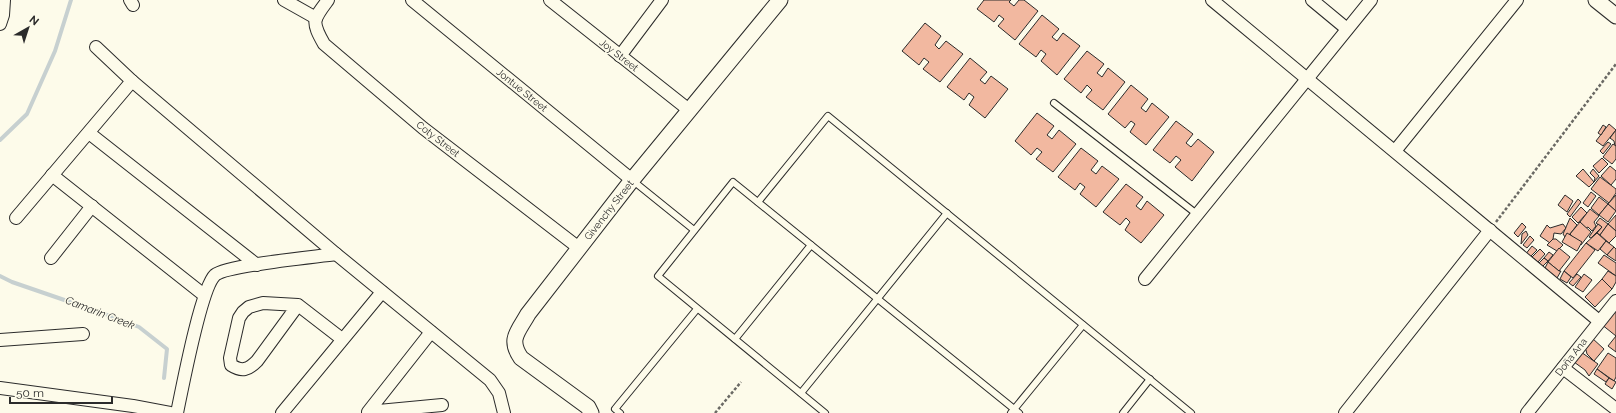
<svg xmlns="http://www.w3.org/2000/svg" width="1616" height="413" font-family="Raleway,sans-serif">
  <rect width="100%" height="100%" fill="#fdfbea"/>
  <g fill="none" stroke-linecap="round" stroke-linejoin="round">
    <!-- stream -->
    <g stroke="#c7d0d0" stroke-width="4">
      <path d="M0,140l27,-26 28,-63 16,-51"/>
      <path d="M0,276l12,6 93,32 34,13 28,22 -3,29"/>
    </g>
  </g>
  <!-- building -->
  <g fill="#f2b8a0" stroke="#2b2b2b">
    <path d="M984,0h27l-2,2 5,4 5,-6h5l14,11 -23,29 -17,-14 6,-7 -5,-4 -5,7 -17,-13z"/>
    <path d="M1042,15l17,14 -7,8 5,4 6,-8 17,13 -23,29 -16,-14 5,-7 -5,-4 -5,7 -17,-13z"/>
    <path d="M925,23l16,13 -6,9 4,4 7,-8 17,13 -23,28 -17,-13 6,-7 -5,-4 -5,7 -17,-14z"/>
    <path d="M1087,51l17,13 -7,9 5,4 6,-9 17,14 -22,28 -17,-13 6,-7 -5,-5 -6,8 -17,-14z"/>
    <path d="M970,58l17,14 -7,8 5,4 6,-8 17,13 -23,29 -16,-13 5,-8 -5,-4 -5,7 -17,-13z"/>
    <path d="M1131,85l17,14 -7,9 5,4 6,-9 17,14 -23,28 -16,-13 5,-8 -4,-3 -6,7 -17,-14z"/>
    <path d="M1037,113l17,13 -7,9 5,4 7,-9 17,14 -23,28 -17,-13 6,-7 -5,-4 -6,7 -16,-14z"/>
    <path d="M1176,121l17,13 -7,9 5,4 7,-8 16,13 -22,29 -17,-14 6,-7 -5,-4 -6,7 -17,-13z"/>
    <path d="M1609,124l7,6 -13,16 -7,-5z"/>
    <path d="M1603,125l3,2 -5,8 -3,-2z"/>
    <path d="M1616,130v16h-1l-1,-5 -4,-3z"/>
    <path d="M1608,142l3,2 -8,10 -3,-3z"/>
    <path d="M1613,144l3,2v13l-4,5 -9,-7z"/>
    <path d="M1081,148l17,13 -7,9 5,4 6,-8 17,13 -23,28 -16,-13 5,-7 -5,-4 -5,7 -17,-13z"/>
    <path d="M1602,158l6,6 -9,9 -6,-7z"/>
    <path d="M1610,166l6,5v8l-5,6 -10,-9z"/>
    <path d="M1583,169l11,13 -5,5 -13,-11z"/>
    <path d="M1593,169l6,7 -5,6 1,-4 -5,-5z"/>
    <path d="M1600,177l16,12v4l-7,10 -18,-14z"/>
    <path d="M1126,184l17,13 -7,9 5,4 6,-9 17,14 -23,28 -16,-13 5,-8 -4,-4 -6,7 -17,-13z"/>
    <path d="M1591,192l5,4 -8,11 -5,-4z"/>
    <path d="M1565,195l8,6 -6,11 -9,-7z"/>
    <path d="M1616,195v16l-8,-7z"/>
    <path d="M1599,197l9,7 -9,11 -8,-7z"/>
    <path d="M1578,199l3,3 -11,15 -3,-3z"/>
    <path d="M1608,204l8,7 -8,11 -9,-7z"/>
    <path d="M1581,207l6,6 -9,10 -6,-6z"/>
    <path d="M1590,209l9,7 -5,6 2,4 -4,5 -4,-4 -2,1 -6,-6z"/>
    <path d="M1616,215v16l-8,-7z"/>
    <path d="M1570,218l7,7 -7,9 -5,3 -2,-3z"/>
    <path d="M1600,218l8,6 -8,11 -3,-2 5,-6 -6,-4z"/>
    <path d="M1580,222l11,10 -10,13 -11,-11z"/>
    <path d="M1522,223l4,4 -8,10 -4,-4z"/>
    <path d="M1563,224l3,4 -5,6 -7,-1 -1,6 -3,4 -10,-7 7,-11 3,3z"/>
    <path d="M1598,224l4,3 -11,11 -2,-1z"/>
    <path d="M1608,224l8,7v5l-7,7 -9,-8z"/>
    <path d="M1526,231l2,4 -7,9 1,-10z"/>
    <path d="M1567,233l15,9 -5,9 -15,-9z"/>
    <path d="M1597,233l9,8 -8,10 -12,-8z"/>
    <path d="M1530,236l4,4 -7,8 -4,-3z"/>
    <path d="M1553,239h3l7,6 -6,6 -10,-6z"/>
    <path d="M1606,241l8,6 -7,8 -7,-6z"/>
    <path d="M1586,243l9,7 -22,28 -9,-7z"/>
    <path d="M1532,246l5,4 -8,8 -4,-3z"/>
    <path d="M1614,247l2,2v12l-9,-6z"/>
    <path d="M1559,248l11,9 -11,14 -11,-9z"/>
    <path d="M1540,249l5,5 -7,8 -6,-5z"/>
    <path d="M1549,252l4,3 -5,6 -4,-3z"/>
    <path d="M1604,255l12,8v13l-18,-13z"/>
    <path d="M1544,258l4,3 -7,7 -3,-4z"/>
    <path d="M1548,262l11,9h2l-4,7 -12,-10z"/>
    <path d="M1564,271l7,6 -4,6 -7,-4z"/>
    <path d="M1608,271l8,5v6l-4,7 -10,-10z"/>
    <path d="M1577,274l4,3 -8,9 -4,-3z"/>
    <path d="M1584,274l8,6 -9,12 -8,-5z"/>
    <path d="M1602,279l10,10 -17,18 -10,-10z"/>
    <path d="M1616,309v27l-15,-12z"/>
    <path d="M1616,336v16l-8,-6z"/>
    <path d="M1592,338l12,11 -10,12 -7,-7 -1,-4 -2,-3z"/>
    <path d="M1581,352l17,12 -9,12 -4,-6 -11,-8z"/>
    <path d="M1608,353l8,5v19l-2,4 -17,-12z"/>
    <path d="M1597,369l12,9 -3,4 -12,-8z"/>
    <path d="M1609,378l7,4 -4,7 -7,-5z"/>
  </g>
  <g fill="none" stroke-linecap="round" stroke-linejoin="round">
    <defs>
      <g id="service">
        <path d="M1054,103l144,112"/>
        <path d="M632,180l62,50"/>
        <path d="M758,202l70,-86 363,297"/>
        <path d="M735,339l76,-94"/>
        <path d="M801,393l146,-180"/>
        <path d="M620,413l-5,-4 82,-100"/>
        <path d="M825,413l-167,-137 75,-94 286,231"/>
        <path d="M1011,413l72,-88"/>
        <path d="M1123,413l27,-34"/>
      </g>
      <g id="minor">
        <path d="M130,0l3,5"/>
        <path d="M284,0l32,18"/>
        <path d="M328,0c-15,20 -17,21 -4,44l99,84 156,120"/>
        <path d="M412,0l220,180"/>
        <path d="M550,0l139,110"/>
        <path d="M1212,0l387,321"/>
        <path d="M1312,0l35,29"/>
        <path d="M0,24l3,-9 1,-15"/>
        <path d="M96,47l36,34 204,173 154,126 9,13 5,20"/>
        <path d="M620,56l42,-56"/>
        <path d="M89,133l168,132"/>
        <path d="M1395,151l122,-151"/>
        <path d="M52,175l152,120"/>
        <path d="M16,218l116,-137"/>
        <path d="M51,258l41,-52"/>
        <path d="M1145,279l226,-279"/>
        <path d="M298,305l-41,56c-9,9 -15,11 -26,4l-1,-7 9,-40 4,-6 6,-5 14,-4 35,2 44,34"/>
        <path d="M431,332l-63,80 74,-7"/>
        <path d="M0,340l83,-6"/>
        <path d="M1563,368l53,41"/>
        <path d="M0,388l133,18 37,7"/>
        <path d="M177,413c5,-24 24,-125 38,-138 12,-10 100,-18 121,-21"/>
        <path d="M282,413l100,-121"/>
        <path d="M1345,413l145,-183"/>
        <path d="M1527,413l89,-112"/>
      </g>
      <g id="tertiary">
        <path d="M1596,0l20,16"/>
        <path d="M591,413l-3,-6 -67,-49c-13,-19 -3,-26 7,-44l104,-134 148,-180"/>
      </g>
    </defs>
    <!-- service casing -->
    <use href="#service" stroke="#2b2b2b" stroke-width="8"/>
    <!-- minor casing -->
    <use href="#minor" stroke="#2b2b2b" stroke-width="14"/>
    <!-- tertiary casing -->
    <use href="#tertiary" stroke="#2b2b2b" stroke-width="17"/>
    <!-- path -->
    <g stroke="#6a6964" stroke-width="2.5" stroke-dasharray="3 2" stroke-linecap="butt">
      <path d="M1496,222l120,-158"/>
      <path d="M715,413l26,-31"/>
    </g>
    <!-- service -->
    <use href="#service" stroke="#fdfbea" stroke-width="6"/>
    <!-- minor -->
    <use href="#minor" stroke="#fdfbea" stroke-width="12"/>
    <!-- tertiary -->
    <use href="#tertiary" stroke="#fdfbea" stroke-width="15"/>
  </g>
  <g text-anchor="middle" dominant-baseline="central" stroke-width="3" stroke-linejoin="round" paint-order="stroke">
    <!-- street labels -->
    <g font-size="10" fill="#2b2b2b" stroke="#fdfbea">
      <text transform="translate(619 55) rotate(38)">Joy Street</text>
      <text transform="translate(522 90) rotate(39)">Jontue Street</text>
      <text transform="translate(438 139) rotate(38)">Coty Street</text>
      <text transform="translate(609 210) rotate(-52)">Givenchy Street</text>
      <text transform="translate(1571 357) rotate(-52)">Doña Ana</text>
    </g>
    <!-- water labels -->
    <g font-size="11" font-style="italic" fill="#2b2b2b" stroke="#fdfbea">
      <text transform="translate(100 313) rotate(21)">Camarin Creek</text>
    </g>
  </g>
  <!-- north arrow -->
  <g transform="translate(28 28) rotate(39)" stroke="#fdfbea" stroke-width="3" paint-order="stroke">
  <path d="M0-3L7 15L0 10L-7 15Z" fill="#2b2b2b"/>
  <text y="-6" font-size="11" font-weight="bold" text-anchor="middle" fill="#2b2b2b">N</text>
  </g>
  <!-- scale -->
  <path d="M10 397v6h102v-6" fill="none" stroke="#2b2b2b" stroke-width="2"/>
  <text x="16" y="397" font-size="12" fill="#2b2b2b" stroke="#fdfbea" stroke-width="3" paint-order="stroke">50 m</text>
</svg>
